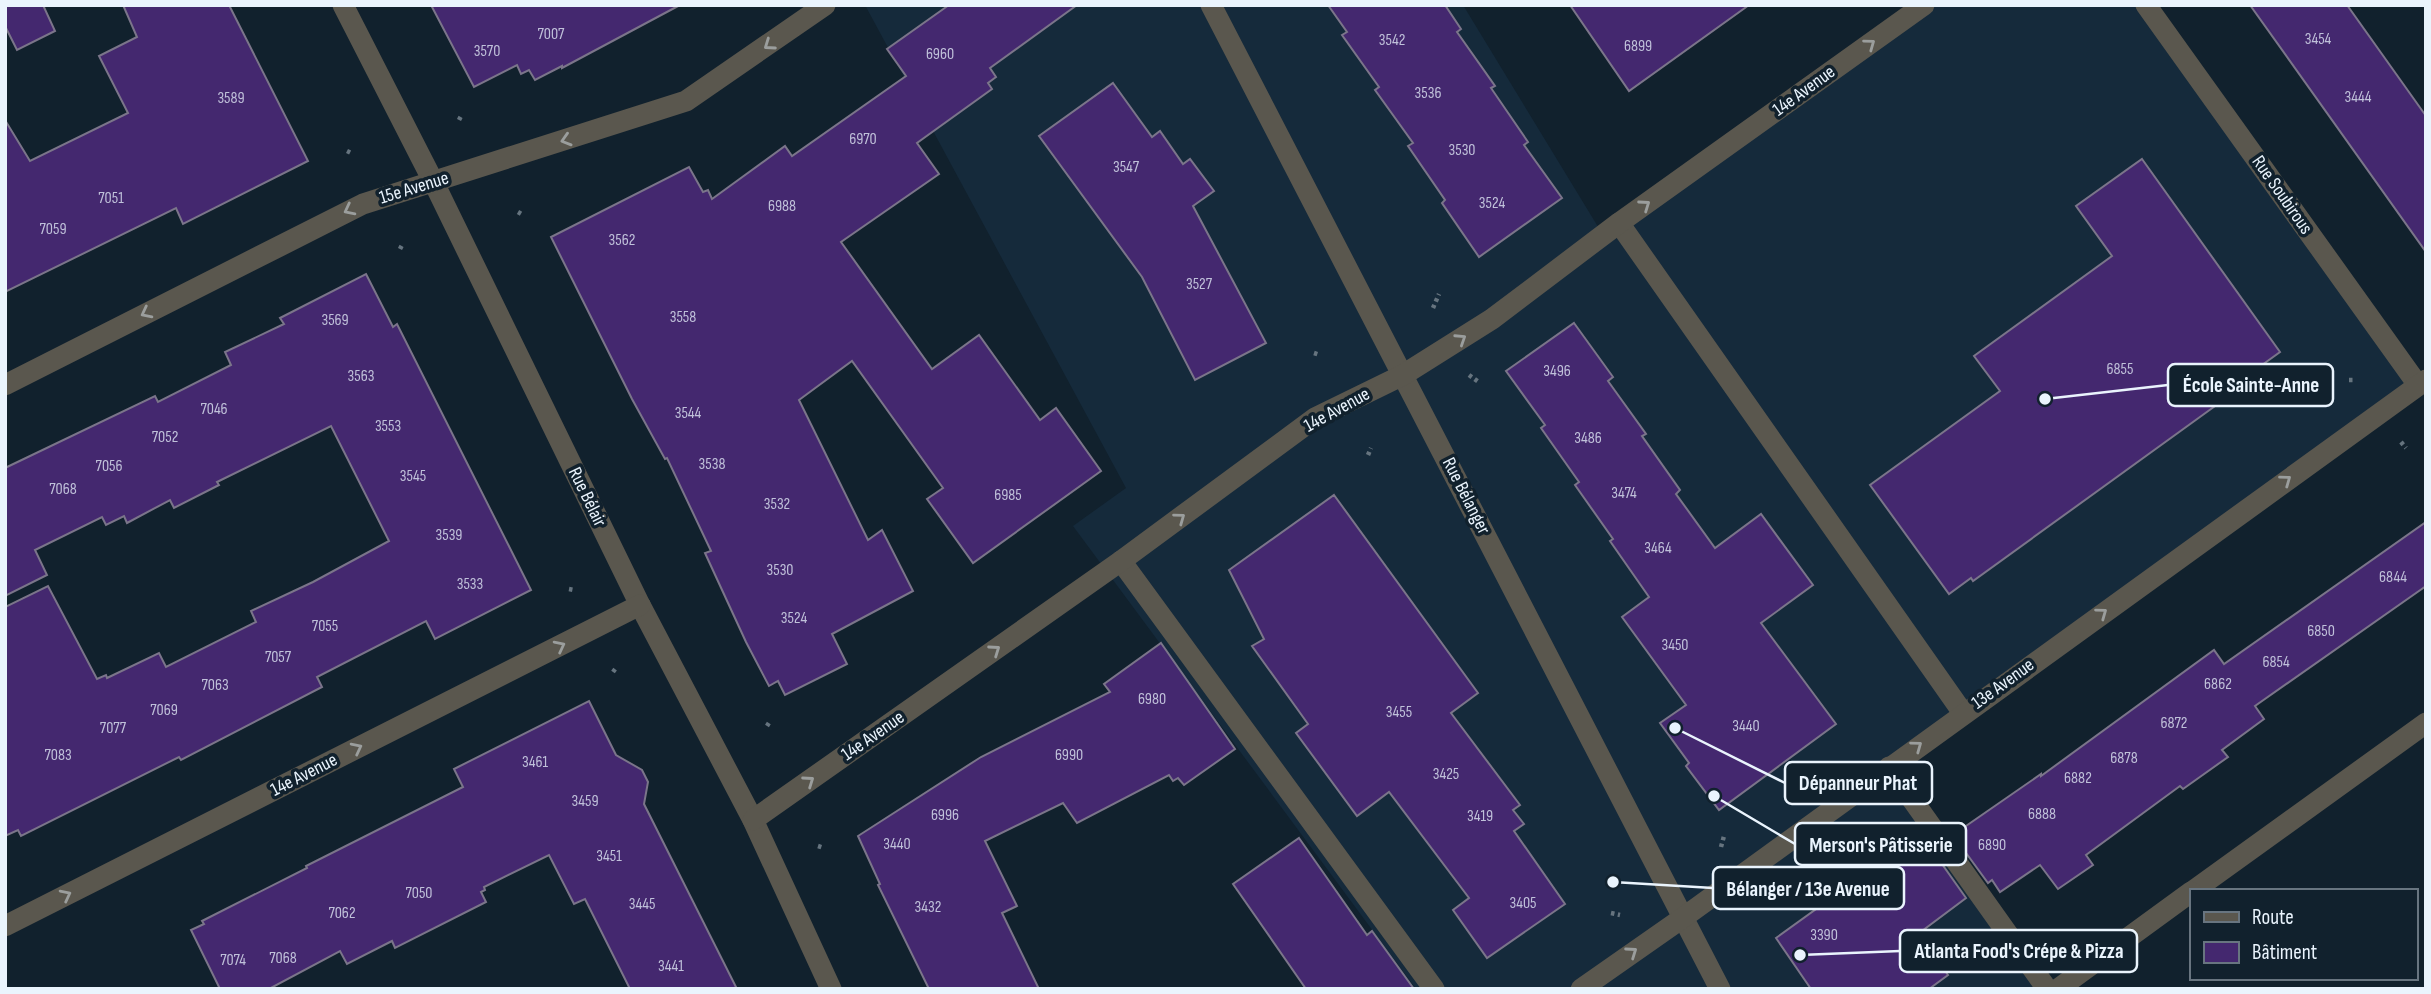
<svg xmlns="http://www.w3.org/2000/svg" width="2431" height="994" font-family="'Sofia Sans Condensed',sans-serif">
  <rect width="100%" height="100%" fill="#11212d"/>
  <!-- built -->
  <path fill="#152a3b" d="M865,5h598l140,230 321,-230h222l272,380 -529,382 158,222h-631l-343,-463 53,-38z"/>
  <!-- building -->
  <g fill="#44286f" stroke="#7b758a" stroke-width="2">
    <path d="M5,5h38l12,26 -38,19 -12,-24z"/>
    <path d="M123,5h106l79,156 -125,63 -7,-16 -171,84v-172l25,41 98,-48 -29,-57 38,-19z"/>
    <path d="M431,5h249l-118,63v-2l-27,14 -6,-10 -8,4 -4,-9 -43,22z"/>
    <path d="M949,5h128l-87,63 6,9 -8,6 4,6 -75,54 22,31 -98,68 91,127 47,-34 61,85 16,-12 45,63 -128,92 -46,-64 16,-11 -91,-127 -53,39 69,140 14,-10 31,61 -81,43 15,30 -62,31 -7,-14 -9,5 -23,-44 -41,-89 6,-2 -44,-93 -2,1 -33,-60 -81,-162 138,-70 14,25 5,-2 4,9 73,-53 7,10 114,-80 -19,-27z"/>
    <path d="M1328,5h117l16,24 -4,3 38,54 -4,2 37,54 -4,3 38,53 -83,59 -37,-54 3,-3 -37,-54 5,-3 -38,-53 4,-3 -37,-52 5,-3z"/>
    <path d="M1570,5h179l-120,86z"/>
    <path d="M2250,5h97l79,111v136z"/>
    <path d="M1113,83l39,54 8,-6 23,33 7,-5 24,32 -21,15 73,137 -71,37 -53,-103 -103,-141z"/>
    <path d="M2142,159l138,193 -43,31 3,5 -267,193 -2,-3 -22,16 -79,-109 130,-94 -26,-35 138,-100 -36,-50z"/>
    <path d="M366,274l27,53 4,-3 134,266 -96,49 -9,-18 -109,56 5,10 -141,73 -2,-3 -158,79 -3,-6 -13,6v-229l43,-21 49,93 9,-4 1,3 52,-25 7,14 90,-45 -5,-11 62,-29 76,-41 -58,-115 -114,56 2,3 -45,23 -4,-8 -43,23 -3,-7 -18,9 -4,-8 -67,33 12,25 -42,21v-128l150,-72 3,6 73,-37 -6,-13 59,-28 -4,-6z"/>
    <path d="M1574,323l39,54 -5,4 38,53 -4,2 38,54 -4,4 39,54 46,-34 52,71 -52,38 75,101 -117,86 -33,-44 3,-3 -29,-40 26,-18 -64,-88 27,-20 -39,-56 3,-2 -38,-54 4,-3 -38,-54 4,-3 -39,-54z"/>
    <path d="M1334,495l144,198 -27,20 69,92 -7,5 11,14 -10,7 51,73 -78,54 -34,-48 16,-12 -80,-106 -32,24 -61,-83 12,-9 -56,-78 12,-7 -35,-69z"/>
    <path d="M2426,522v64l-171,120 9,13 -42,31 6,7 -45,32 -3,-3 -94,69 7,10 -35,24 -18,-24 -40,27 -8,-12 -4,3 -35,-48 88,-61v2l173,-126 10,14z"/>
    <path d="M1161,643l74,106 -51,36 -6,-7 -5,3 -4,-6 -92,48 -14,-20 -78,38 32,65 -15,7 37,76h-110l-51,-104 2,-1 -22,-48 123,-79 129,-65 -6,-8z"/>
    <path d="M589,701l27,54 26,15 6,12 -4,22 93,185h-107l-45,-90 -11,5 -25,-49 -65,32 1,3 -4,2 5,10 -91,46 -3,-7 -45,23 -7,-13 -71,38h-49l-29,-59 13,-6 -2,-3 105,-53 -1,-2 157,-79 -9,-18z"/>
    <path d="M1299,838l68,97 5,-4 42,58h-108l-73,-105z"/>
    <path d="M1912,840l12,16 8,-6 34,48 -48,36 30,41 -19,14h-118l-35,-51z"/>
  </g>
  <g fill="none" stroke-linecap="round" stroke-linejoin="round">
    <!-- path -->
    <g stroke="#66747f" stroke-width="4.5" stroke-dasharray="3.5 3.5" stroke-linecap="butt">
      <path d="M459,120l3,-6"/>
      <path d="M347,151l4,2"/>
      <path d="M518,212l5,3"/>
      <path d="M400,249l2,-4"/>
      <path d="M1433,308l6,-14"/>
      <path d="M1314,353l6,2"/>
      <path d="M1469,375l11,8"/>
      <path d="M2349,380h6"/>
      <path d="M2401,442l5,6"/>
      <path d="M1368,455l3,-7"/>
      <path d="M569,589l5,1"/>
      <path d="M613,672l3,-4"/>
      <path d="M767,726l3,-5"/>
      <path d="M818,846l6,2"/>
      <path d="M1721,847l3,-11"/>
      <path d="M1611,913l9,2"/>
    </g>
    <!-- minor -->
    <g stroke="#5a574e" stroke-width="21">
      <path d="M343,5l91,178 206,422 113,215 78,169"/>
      <path d="M1211,5l509,984"/>
      <path d="M2146,5l272,380"/>
      <path d="M1619,223l344,490"/>
      <path d="M5,385l358,-181 323,-103 139,-96"/>
      <path d="M1121,561l313,428"/>
      <path d="M1889,767l158,222"/>
      <path d="M753,820l368,-259 194,-143 88,-43 89,-56 127,-96 305,-218"/>
      <path d="M2193,891l233,-168"/>
      <path d="M5,926l635,-321"/>
      <path d="M1581,989l103,-72 742,-537"/>
      <path d="M2058,989l133,-97"/>
    </g>
  </g>
  <!-- one-way arrows -->
  <defs><path id="oneway-chevron" d="M-2-3.5L2.5 0L-2 3.5" fill="none" stroke-width="1.6" stroke-linecap="round" stroke-linejoin="round" transform="scale(1.75)"/></defs>
  <g stroke="#9b9e9d">
    <use href="#oneway-chevron" transform="translate(1870 44) rotate(-36)"/>
    <use href="#oneway-chevron" transform="translate(769 45) rotate(145)"/>
    <use href="#oneway-chevron" transform="translate(566 140) rotate(163)"/>
    <use href="#oneway-chevron" transform="translate(1645 205) rotate(-35)"/>
    <use href="#oneway-chevron" transform="translate(349 210) rotate(153)"/>
    <use href="#oneway-chevron" transform="translate(146 313) rotate(153)"/>
    <use href="#oneway-chevron" transform="translate(1461 339) rotate(-33)"/>
    <use href="#oneway-chevron" transform="translate(2286 480) rotate(-36)"/>
    <use href="#oneway-chevron" transform="translate(1180 518) rotate(-36)"/>
    <use href="#oneway-chevron" transform="translate(2102 613) rotate(-36)"/>
    <use href="#oneway-chevron" transform="translate(560 646) rotate(-27)"/>
    <use href="#oneway-chevron" transform="translate(995 650) rotate(-35)"/>
    <use href="#oneway-chevron" transform="translate(1917 746) rotate(-36)"/>
    <use href="#oneway-chevron" transform="translate(357 748) rotate(-27)"/>
    <use href="#oneway-chevron" transform="translate(809 781) rotate(-35)"/>
    <use href="#oneway-chevron" transform="translate(66 895) rotate(-27)"/>
    <use href="#oneway-chevron" transform="translate(1632 952) rotate(-35)"/>
  </g>
  <g text-anchor="middle" dominant-baseline="central" stroke-width="7" stroke-linejoin="round" paint-order="stroke">
    <!-- number labels -->
    <g font-size="16" fill="#c0c1da">
      <text x="551" y="34">7007</text>
      <text x="2318" y="39">3454</text>
      <text x="1392" y="40">3542</text>
      <text x="1638" y="46">6899</text>
      <text x="487" y="51">3570</text>
      <text x="940" y="54">6960</text>
      <text x="1428" y="93">3536</text>
      <text x="2358" y="97">3444</text>
      <text x="231" y="98">3589</text>
      <text x="863" y="139">6970</text>
      <text x="1462" y="150">3530</text>
      <text x="1126" y="167">3547</text>
      <text x="111" y="198">7051</text>
      <text x="1492" y="203">3524</text>
      <text x="782" y="206">6988</text>
      <text x="53" y="229">7059</text>
      <text x="622" y="240">3562</text>
      <text x="1199" y="284">3527</text>
      <text x="683" y="317">3558</text>
      <text x="335" y="320">3569</text>
      <text x="2120" y="369">6855</text>
      <text x="1557" y="371">3496</text>
      <text x="361" y="376">3563</text>
      <text x="214" y="409">7046</text>
      <text x="688" y="413">3544</text>
      <text x="388" y="426">3553</text>
      <text x="165" y="437">7052</text>
      <text x="1588" y="438">3486</text>
      <text x="712" y="464">3538</text>
      <text x="109" y="466">7056</text>
      <text x="413" y="476">3545</text>
      <text x="63" y="489">7068</text>
      <text x="1624" y="493">3474</text>
      <text x="1008" y="495">6985</text>
      <text x="777" y="504">3532</text>
      <text x="449" y="535">3539</text>
      <text x="1658" y="548">3464</text>
      <text x="780" y="570">3530</text>
      <text x="2393" y="577">6844</text>
      <text x="470" y="584">3533</text>
      <text x="794" y="618">3524</text>
      <text x="325" y="626">7055</text>
      <text x="2321" y="631">6850</text>
      <text x="1675" y="645">3450</text>
      <text x="278" y="657">7057</text>
      <text x="2276" y="662">6854</text>
      <text x="2218" y="684">6862</text>
      <text x="215" y="685">7063</text>
      <text x="1152" y="699">6980</text>
      <text x="164" y="710">7069</text>
      <text x="1399" y="712">3455</text>
      <text x="2174" y="723">6872</text>
      <text x="1746" y="726">3440</text>
      <text x="113" y="728">7077</text>
      <text x="58" y="755">7083</text>
      <text x="1069" y="755">6990</text>
      <text x="2124" y="758">6878</text>
      <text x="535" y="762">3461</text>
      <text x="1446" y="774">3425</text>
      <text x="2078" y="778">6882</text>
      <text x="585" y="801">3459</text>
      <text x="2042" y="814">6888</text>
      <text x="945" y="815">6996</text>
      <text x="1480" y="816">3419</text>
      <text x="897" y="844">3440</text>
      <text x="1992" y="845">6890</text>
      <text x="609" y="856">3451</text>
      <text x="419" y="893">7050</text>
      <text x="1523" y="903">3405</text>
      <text x="642" y="904">3445</text>
      <text x="928" y="907">3432</text>
      <text x="342" y="913">7062</text>
      <text x="1824" y="935">3390</text>
      <text x="283" y="958">7068</text>
      <text x="233" y="960">7074</text>
      <text x="671" y="966">3441</text>
    </g>
    <!-- street labels -->
    <g font-size="19" fill="#eaf4fd" stroke="#11212d">
      <text transform="translate(1804 91) rotate(-36)">14e Avenue</text>
      <text transform="translate(414 188) rotate(-17)">15e Avenue</text>
      <text transform="translate(2282 195) rotate(55)">Rue Soubirous</text>
      <text transform="translate(1337 410) rotate(-29)">14e Avenue</text>
      <text transform="translate(1466 496) rotate(63)">Rue Bélanger</text>
      <text transform="translate(587 497) rotate(64)">Rue Bélair</text>
      <text transform="translate(2003 684) rotate(-36)">13e Avenue</text>
      <text transform="translate(873 736) rotate(-35)">14e Avenue</text>
      <text transform="translate(304 775) rotate(-27)">14e Avenue</text>
    </g>
  </g>
  <!-- callouts -->
  <path fill="none" stroke="#eaf4fd" stroke-width="2.5" d="M2045 399L2168 385M1675 728L1785 783M1714 796L1795 844M1613 882L1713 888M1800 955L1900 951"/>
  <g fill="#eaf4fd" stroke="#11212d" stroke-width="2.5">
    <circle cx="2045" cy="399" r="7"/>
    <circle cx="1675" cy="728" r="7"/>
    <circle cx="1714" cy="796" r="7"/>
    <circle cx="1613" cy="882" r="7"/>
    <circle cx="1800" cy="955" r="7"/>
  </g>
  <g fill="#11212d" stroke="#eaf4fd" stroke-width="2.5">
    <rect x="2168" y="364" width="165" height="42" rx="7"/>
    <rect x="1785" y="762" width="147" height="42" rx="7"/>
    <rect x="1795" y="823" width="171" height="42" rx="7"/>
    <rect x="1713" y="867" width="191" height="42" rx="7"/>
    <rect x="1900" y="930" width="237" height="42" rx="7"/>
  </g>
  <g font-size="21" text-anchor="middle" font-weight="bold" fill="#eaf4fd">
    <text x="2251" y="392">École Sainte-Anne</text>
    <text x="1858" y="790">Dépanneur Phat</text>
    <text x="1881" y="852">Merson's Pâtisserie</text>
    <text x="1808" y="896">Bélanger / 13e Avenue</text>
    <text x="2019" y="958">Atlanta Food's Crépe &amp; Pizza</text>
  </g>
  <!-- border -->
  <rect width="2431" height="994" fill="none" stroke="#eaf4fd" stroke-width="14"/>
  <!-- legend -->
  <rect x="2190" y="889" width="228" height="91" fill="#11212d" stroke="#687580" stroke-width="2"/>
  <rect x="2204" y="912" width="35" height="10" fill="#5a574e" stroke="#687580" stroke-width="2"/>
  <text x="2252" y="924" font-size="21" fill="#eaf4fd">Route</text>
  <rect x="2204" y="942" width="35" height="21" fill="#44286f" stroke="#687580" stroke-width="2"/>
  <text x="2252" y="959" font-size="21" fill="#eaf4fd">Bâtiment</text>
</svg>
